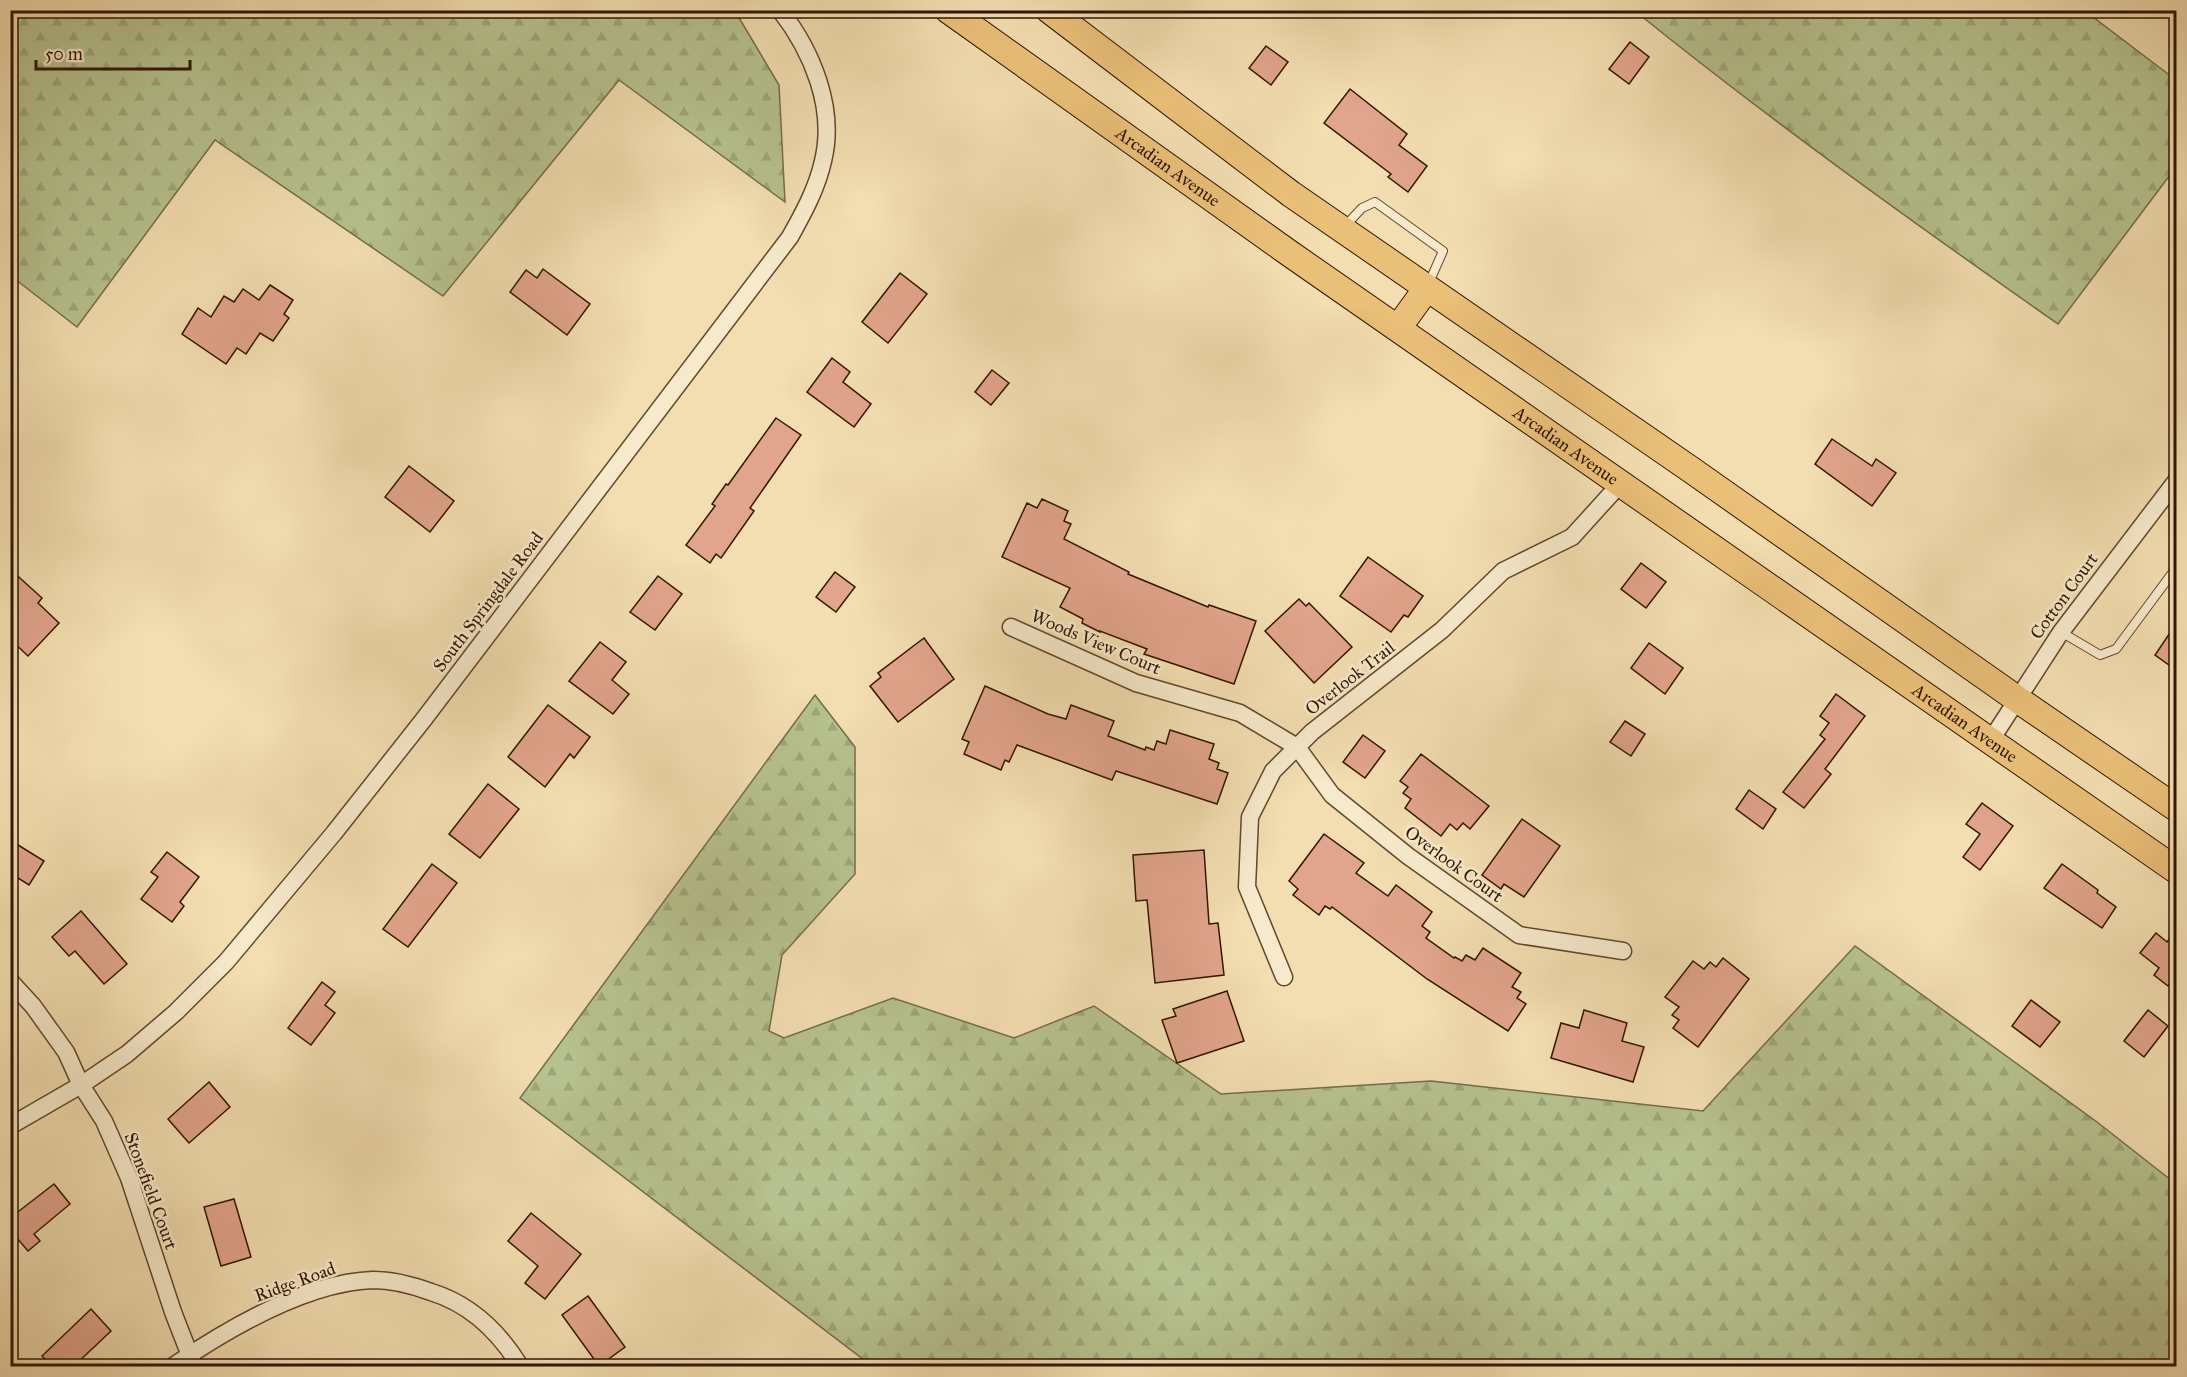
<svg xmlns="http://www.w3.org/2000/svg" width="2187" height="1377" font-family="'IM FELL Great Primer',serif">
  <defs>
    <pattern id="forest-firs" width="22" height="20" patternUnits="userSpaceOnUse" patternTransform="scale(1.5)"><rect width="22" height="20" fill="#b6c28f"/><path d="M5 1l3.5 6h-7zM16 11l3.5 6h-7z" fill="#9da67a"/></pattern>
  </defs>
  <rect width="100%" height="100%" fill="#f3deb1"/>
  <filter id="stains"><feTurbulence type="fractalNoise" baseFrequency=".00333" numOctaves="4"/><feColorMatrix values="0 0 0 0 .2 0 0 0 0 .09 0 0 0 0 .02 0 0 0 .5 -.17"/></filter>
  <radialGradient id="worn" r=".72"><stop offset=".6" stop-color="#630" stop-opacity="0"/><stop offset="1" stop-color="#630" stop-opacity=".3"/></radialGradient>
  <!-- forest -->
  <g fill="url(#forest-firs)" stroke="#746c48" stroke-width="1.5">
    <path d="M10,11h725l44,74 6,117 -166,-122 -176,216 -228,-156 -138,187 -66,-51z"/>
    <path d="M1635,11h450l91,69v87l-118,157c-144,-101 -287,-203 -423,-313z"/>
    <path d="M815,695l40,52v127l-73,81 -13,76 15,7 109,-40 121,40 80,-32 127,88 210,-13 272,30 152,-165 242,176 79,62v182h-1304l-352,-268z"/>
  </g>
  <!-- building -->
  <g fill="#e1a48c" stroke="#311500" stroke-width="1.5">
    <path d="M1630,42l19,15 -20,27 -20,-15z"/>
    <path d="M1266,46l22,16 -17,23 -22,-17z"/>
    <path d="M1350,89l57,45 -8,11 28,21 -19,26 -20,-15 3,-3 -67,-51z"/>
    <path d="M543,269l47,35 -23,31 -57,-43 16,-22 11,8z"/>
    <path d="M900,273l27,21 -39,49 -26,-21z"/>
    <path d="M270,285l23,15 -9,14 5,4 -16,23 -13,-8 -14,21 -9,-6 -11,16 -44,-30 16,-26 13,9 13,-21 10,6 9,-13 16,11z"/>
    <path d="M832,358l18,14 -7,10 28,22 -17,23 -47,-35z"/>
    <path d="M992,370l17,13 -18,22 -16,-13z"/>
    <path d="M776,418l25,17 -51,73 4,3 -33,47 -5,-4 -6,9 -24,-18 29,-39 -3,-2 14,-20 2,1z"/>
    <path d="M1832,439l40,27 4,-7 20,14 -24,33 -57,-42z"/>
    <path d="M409,466l45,35 -24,31 -45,-35z"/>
    <path d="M1042,499l26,12 -4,10 7,3 -7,15 65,33 -1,2 80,33 1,-2 47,16 -22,63 -90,-30 3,-5 -47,-18v1l-18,-9 1,-4 -23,-12 10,-19 -68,-31 25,-54 10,5z"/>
    <path d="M1368,557l55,39 -15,21 -4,-2 -13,17 -51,-36z"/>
    <path d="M1641,563l25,19 -20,26 -25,-19z"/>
    <path d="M10,569l32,29 -4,5 21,20 -31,33 -18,-17z"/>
    <path d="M835,572l20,15 -19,25 -20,-15z"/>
    <path d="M658,576l24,18 -27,36 -25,-18z"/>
    <path d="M1299,599l7,7 3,-3 43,44 -38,36 -49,-52z"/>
    <path d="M2176,624v46l-21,-15z"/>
    <path d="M924,638l30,41 -56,43 -28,-36 11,-9 -3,-4z"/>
    <path d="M600,642l26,20 -14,18 17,14 -16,20 -44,-33z"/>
    <path d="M1649,643l34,25 -18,26 -34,-26z"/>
    <path d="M985,686l63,28 18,5 5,-14 43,16 -6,15 37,14 1,-3 8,3 3,-9 9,3 4,-14 44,14 -5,15 10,4 -2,6 11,4 -11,31 -101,-33 -4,9 -95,-35 -8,17 -4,-2 -4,10 -37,-16 5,-12 -7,-3z"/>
    <path d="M1836,694l29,22 -40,53 6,5 -27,34 -21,-16 42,-53 -5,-4 9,-12 -9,-7z"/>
    <path d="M548,705l42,32 -16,21 -4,-4 -25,33 -37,-30z"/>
    <path d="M1625,721l20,13 -14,22 -21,-14z"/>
    <path d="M1363,735l22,16 -20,27 -22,-16z"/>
    <path d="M1421,754l68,52 -19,23 -7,-6 -6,7 -7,-6 -9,12 -36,-28 6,-9 -8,-6 5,-6 -8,-6z"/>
    <path d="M488,784l31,25 -39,49 -31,-24z"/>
    <path d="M1749,790l27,19 -13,20 -27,-20z"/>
    <path d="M1982,803l31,23 -33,44 -17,-13 17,-23 -14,-10z"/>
    <path d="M1522,819l38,27 -36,51 -20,-13 -3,5 -19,-14z"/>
    <path d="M1324,834l40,29 -8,10 32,23 8,-11 36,27 -10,14 8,6 -4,6 28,20 1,-1 7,4 4,-6 9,5 8,-12 38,25 -9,14 9,5 -4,6 9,6 -18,27 -81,-52 -95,-72 -2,2 -5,-3 -6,9 -26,-20 5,-6 -9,-8z"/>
    <path d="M10,840l34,21 -15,24 -19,-12z"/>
    <path d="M1204,850l5,74 9,-1 6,52 -69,8 -8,-83 -11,1 -3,-46z"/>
    <path d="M167,852l32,25 -19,25 4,4 -12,16 -31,-23 17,-22 -7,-5z"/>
    <path d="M432,864l25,19 -49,64 -25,-18z"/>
    <path d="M2062,864l36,26 -1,3 19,14 -14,21 -58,-40z"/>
    <path d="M81,911l46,53 -23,20 -29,-33 -6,5 -17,-19z"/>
    <path d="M2176,930v51l-3,-2 -5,7 -14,-11 5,-7 -19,-15 16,-20 11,9z"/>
    <path d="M1723,958l26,21 -51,68 -25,-19 6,-8 -7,-5 7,-8 -14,-10 28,-36 11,8 6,-7 6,5z"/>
    <path d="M322,982l13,10 -10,13 10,8 -24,32 -23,-17z"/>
    <path d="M1227,991l17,50 -67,22 -15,-43 14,-4 -3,-7z"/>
    <path d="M2031,1000l29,22 -20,25 -28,-21z"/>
    <path d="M1584,1010l43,13 -5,18 22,6 -11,35 -82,-24 10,-35 18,5z"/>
    <path d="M2148,1010l20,16 -24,31 -20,-16z"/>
    <path d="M209,1082l21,25 -41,36 -21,-24z"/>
    <path d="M54,1184l16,20 -36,30 6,7 -12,10 -18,-21v-12z"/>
    <path d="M234,1199l17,58 -30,9 -17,-59z"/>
    <path d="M531,1213l50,41 -36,45 -20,-16 13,-17 -30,-25z"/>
    <path d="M588,1296l37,51 -26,19 -37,-51z"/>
    <path d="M91,1309l20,22 -37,35h-22l-10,-10z"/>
  </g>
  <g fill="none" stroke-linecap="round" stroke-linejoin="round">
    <defs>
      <g id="lane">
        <path d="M1344,227l18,-19 13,-6 68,49 -15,34"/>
        <path d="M2061,632l39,23 16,-6 60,-81"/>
      </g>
      <g id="street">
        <path d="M1011,627l125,56 104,30 57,34 35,48 76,61 111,79 104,16"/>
        <path d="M1991,740l70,-108 115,-151"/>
        <path d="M1284,977l-37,-90 3,-70 23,-46 39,-39 130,-102 61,-59 69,-34 49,-54"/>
        <path d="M10,981l23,25 33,46 15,33 23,36 25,57 44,134 21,54"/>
        <path d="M10,1126l71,-41 46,-31 49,-42 50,-50 108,-129 90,-114 366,-482c14,-25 27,-49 33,-76 13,-53 -11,-110 -43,-151"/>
        <path d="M173,1366c53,-36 134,-84 200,-86 20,0 39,5 58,12 39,12 68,40 89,74"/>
      </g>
      <g id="primary">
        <path id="s1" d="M948,10l341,243 887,617"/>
        <path d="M1049,10l242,184 399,275 327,230 159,109"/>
        <path d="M1398,328l29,-40"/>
      </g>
    </defs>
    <!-- lane casing -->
    <use href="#lane" stroke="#62472c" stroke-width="10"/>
    <!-- street casing -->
    <use href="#street" stroke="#62472c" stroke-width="19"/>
    <!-- primary casing -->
    <use href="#primary" stroke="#311500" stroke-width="28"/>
    <!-- lane -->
    <use href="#lane" stroke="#f7eacc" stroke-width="8"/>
    <!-- street -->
    <use href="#street" stroke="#f7eacc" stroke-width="16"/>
    <!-- primary -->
    <use href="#primary" stroke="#eabf78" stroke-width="26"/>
  </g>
  <g text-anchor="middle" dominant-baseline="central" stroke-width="5" stroke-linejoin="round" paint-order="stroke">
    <!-- street labels -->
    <g font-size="18" fill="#311500" stroke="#f7eacc">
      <text stroke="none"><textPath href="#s1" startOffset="270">Arcadian Avenue</textPath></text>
      <text stroke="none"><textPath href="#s1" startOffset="756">Arcadian Avenue</textPath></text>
      <text transform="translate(2064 596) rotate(-54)">Cotton Court</text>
      <text transform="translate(488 602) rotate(-53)">South Springdale Road</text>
      <text transform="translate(1096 642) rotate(23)">Woods View Court</text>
      <text transform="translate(1350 678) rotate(-38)">Overlook Trail</text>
      <text stroke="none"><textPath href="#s1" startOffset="1242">Arcadian Avenue</textPath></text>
      <text transform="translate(1454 864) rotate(36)">Overlook Court</text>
      <text transform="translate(151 1191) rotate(70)">Stonefield Court</text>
      <text transform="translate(295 1282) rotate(-20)">Ridge Road</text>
    </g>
  </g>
  <!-- margin -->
  <rect width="2187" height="1377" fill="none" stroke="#f3deb1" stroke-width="36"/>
  <rect x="12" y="12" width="2163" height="1353" fill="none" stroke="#311500" stroke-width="3"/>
  <rect x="18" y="18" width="2151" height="1341" fill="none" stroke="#311500" stroke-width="1.5"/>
  <!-- scale -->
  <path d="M36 60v9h154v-9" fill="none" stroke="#311500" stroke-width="3"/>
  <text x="45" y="60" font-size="18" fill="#311500" stroke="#f7eacc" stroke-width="4.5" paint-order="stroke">50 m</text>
  <rect width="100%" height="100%" filter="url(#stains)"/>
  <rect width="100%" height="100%" fill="url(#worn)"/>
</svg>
